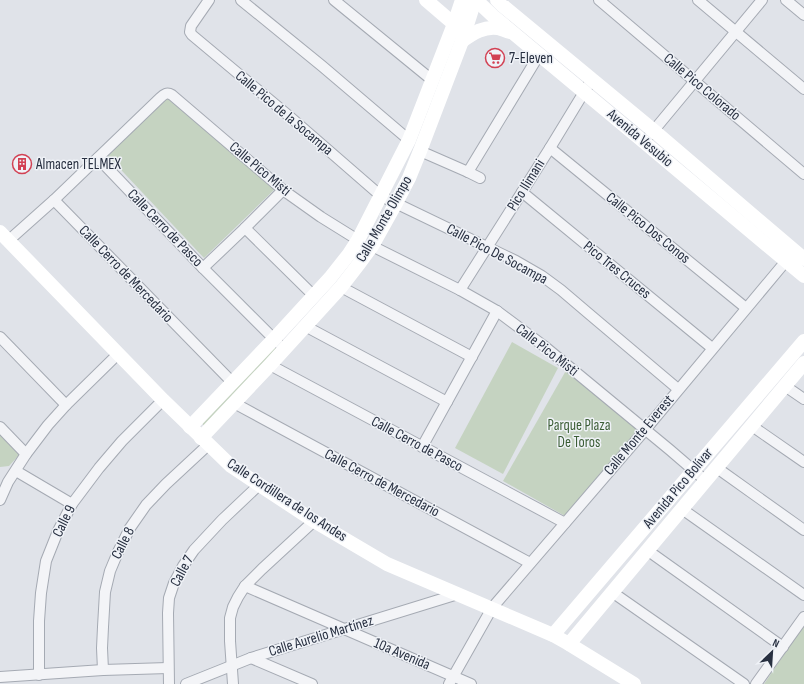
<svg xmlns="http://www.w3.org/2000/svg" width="804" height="684" font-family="'Sofia Sans Condensed',sans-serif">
  <rect width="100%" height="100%" fill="#e0e3e9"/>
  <!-- green -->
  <g fill="#c5d3c1">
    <path d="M166,95l111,92 -73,71 -96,-102z"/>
    <path d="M512,342l46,26 -55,106 -48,-26z"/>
    <path d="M273,343l5,4 -73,80 -4,-5z"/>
    <path d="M568,367l72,61 -75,88 -62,-35z"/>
    <path d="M0,431l21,22 -12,13 -9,1z"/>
    <path d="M804,625v59h-40z"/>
  </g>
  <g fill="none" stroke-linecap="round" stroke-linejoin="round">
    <defs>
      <g id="street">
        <path d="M209,0l-18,26 -1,6 2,3 97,81 92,80 135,65 26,15 19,14 27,23 90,76"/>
        <path d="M241,0l81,66 87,74"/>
        <path d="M334,0l98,80"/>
        <path d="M599,0l205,174"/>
        <path d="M698,0l106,89"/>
        <path d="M786,0l18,15"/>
        <path d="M650,135l112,-135"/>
        <path d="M550,148l196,160"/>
        <path d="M420,151l48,21 12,6"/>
        <path d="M98,158l105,110 75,75"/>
        <path d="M468,172l71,-117"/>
        <path d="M522,192l190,156"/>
        <path d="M54,200l178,182"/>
        <path d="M245,228l68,67"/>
        <path d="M8,241l46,-41 106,-102c4,-4 7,-6 12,-3l111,95 38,27 37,23"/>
        <path d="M372,246l88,44 37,21 47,35 126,104 36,31"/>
        <path d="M203,268l42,-40 38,-38"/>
        <path d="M341,287l131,70"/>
        <path d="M460,290l90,-142 42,-69"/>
        <path d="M305,326l142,76"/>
        <path d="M0,337l66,68"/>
        <path d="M270,365l295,158"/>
        <path d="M785,386l19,13"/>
        <path d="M234,403l296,160"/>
        <path d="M752,426l52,36"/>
        <path d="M0,427l26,27"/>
        <path d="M422,447l75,-136"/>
        <path d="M717,468l87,62"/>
        <path d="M16,471l56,33"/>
        <path d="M0,500l8,-18 18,-28 22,-29 18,-20 52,-51"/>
        <path d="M682,509l122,86"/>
        <path d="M647,550l136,97"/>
        <path d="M245,586l226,98"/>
        <path d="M612,592l132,92"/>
        <path d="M251,658l61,26"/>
        <path d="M103,670l-1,-22 1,-21 2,-35 5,-21 8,-19 12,-24 16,-23 20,-21 42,-39"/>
        <path d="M39,675v-54l2,-28 5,-32 12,-30 14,-27 27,-36 23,-27 41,-41"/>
        <path d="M0,677l103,-7 65,-2"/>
        <path d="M169,684l-1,-71 1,-15 5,-15 9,-17 11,-16 28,-30 37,-35"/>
        <path d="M186,684l65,-26 207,-64"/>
        <path d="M233,684l-3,-43v-23l3,-11 5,-10 7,-11 17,-17 52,-48"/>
        <path d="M449,684l43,-76 153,-178 141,-169"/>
        <path d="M756,684l48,-67"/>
      </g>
    </defs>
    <!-- street casing -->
    <use href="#street" stroke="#a5aab3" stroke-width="12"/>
    <!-- street -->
    <use href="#street" stroke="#f3f4f7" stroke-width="10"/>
    <!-- secondary -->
    <g stroke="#fff" stroke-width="14">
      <path d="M426,0l28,24"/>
      <path d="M476,0l17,16 151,126 160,134"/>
      <path d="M497,0l5,5 152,126 150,128"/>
      <path d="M462,41c11,-8 22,-15 36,-13 4,1 8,3 12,4"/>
      <path d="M0,232l163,168 68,66 83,55 73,43 166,71 16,9 65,40"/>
      <path d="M190,427l84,-88 56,-61 19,-24 9,-14 51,-100 45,-116 8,-24"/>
      <path d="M201,438l69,-73 71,-78 17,-22 14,-19 24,-43 13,-25 11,-27 42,-110 13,-41"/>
      <path d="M553,635l251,-294"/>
      <path d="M569,644l235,-281"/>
    </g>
  </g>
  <!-- icons -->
  <defs>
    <symbol id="supermarket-ring" viewBox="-11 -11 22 22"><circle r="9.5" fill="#eff2f7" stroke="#d24153" stroke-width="1.5"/><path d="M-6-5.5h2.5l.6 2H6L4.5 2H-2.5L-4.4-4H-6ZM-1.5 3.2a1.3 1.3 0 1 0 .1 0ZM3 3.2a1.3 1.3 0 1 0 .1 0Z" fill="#d24153"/></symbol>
    <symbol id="building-ring" viewBox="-11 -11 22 22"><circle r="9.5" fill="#eff2f7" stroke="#d24153" stroke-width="1.5"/><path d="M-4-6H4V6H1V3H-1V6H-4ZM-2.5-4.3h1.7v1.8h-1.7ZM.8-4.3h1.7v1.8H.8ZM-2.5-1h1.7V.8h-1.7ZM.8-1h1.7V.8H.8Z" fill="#d24153"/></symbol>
  </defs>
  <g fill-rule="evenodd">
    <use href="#supermarket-ring" x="484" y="47" width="22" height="22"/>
    <use href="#building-ring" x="11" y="153" width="22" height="22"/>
  </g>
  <g text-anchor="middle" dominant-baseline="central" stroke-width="3" stroke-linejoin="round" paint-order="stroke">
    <!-- poi labels -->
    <g font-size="15" fill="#283041" stroke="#eff2f7" text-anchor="start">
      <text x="509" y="58">7-Eleven</text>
      <text x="36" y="164">Almacen TELMEX</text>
    </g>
    <!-- street labels -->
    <g font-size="15" fill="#283041" stroke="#eff2f7">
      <text transform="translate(702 87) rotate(40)">Calle Pico Colorado</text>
      <text transform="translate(284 113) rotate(40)">Calle Pico de la Socampa</text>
      <text transform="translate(640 138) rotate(40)">Avenida Vesubio</text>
      <text transform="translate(260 169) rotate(40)">Calle Pico Misti</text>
      <text transform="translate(526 185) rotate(-58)">Pico Ilimani</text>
      <text transform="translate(384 219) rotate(-60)">Calle Monte Olimpo</text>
      <text transform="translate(165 228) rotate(46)">Calle Cerro de Pasco</text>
      <text transform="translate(648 228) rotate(39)">Calle Pico Dos Conos</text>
      <text transform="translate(497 254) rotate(28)">Calle Pico De Socampa</text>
      <text transform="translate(617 270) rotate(39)">Pico Tres Cruces</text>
      <text transform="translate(126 274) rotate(46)">Calle Cerro de Mercedario</text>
      <text transform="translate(547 350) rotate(38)">Calle Pico Misti</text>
      <text transform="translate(639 435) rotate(-50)">Calle Monte Everest</text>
      <text transform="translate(417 444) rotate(28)">Calle Cerro de Pasco</text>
      <text transform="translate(382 483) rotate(28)">Calle Cerro de Mercedario</text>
      <text transform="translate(678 488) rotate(-50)">Avenida Pico Bolívar</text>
      <text transform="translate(287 500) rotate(33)">Calle Cordillera de los Andes</text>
      <text transform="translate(64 521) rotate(-64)">Calle 9</text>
      <text transform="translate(123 543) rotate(-63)">Calle 8</text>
      <text transform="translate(182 571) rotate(-62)">Calle 7</text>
      <text transform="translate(321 636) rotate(-17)">Calle Aurelio Martínez</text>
      <text transform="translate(402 654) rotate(23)">10a Avenida</text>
    </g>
    <!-- park labels -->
    <g font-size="15" fill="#3b5d35" stroke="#eff2f7">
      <text x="579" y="425">Parque Plaza<tspan x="579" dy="17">De Toros</tspan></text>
    </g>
  </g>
  <!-- north arrow -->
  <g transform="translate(772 652) rotate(25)" stroke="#eff2f7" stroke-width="3" paint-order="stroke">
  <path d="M0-3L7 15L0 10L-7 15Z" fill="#283041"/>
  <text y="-6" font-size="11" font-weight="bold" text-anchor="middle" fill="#283041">N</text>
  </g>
</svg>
